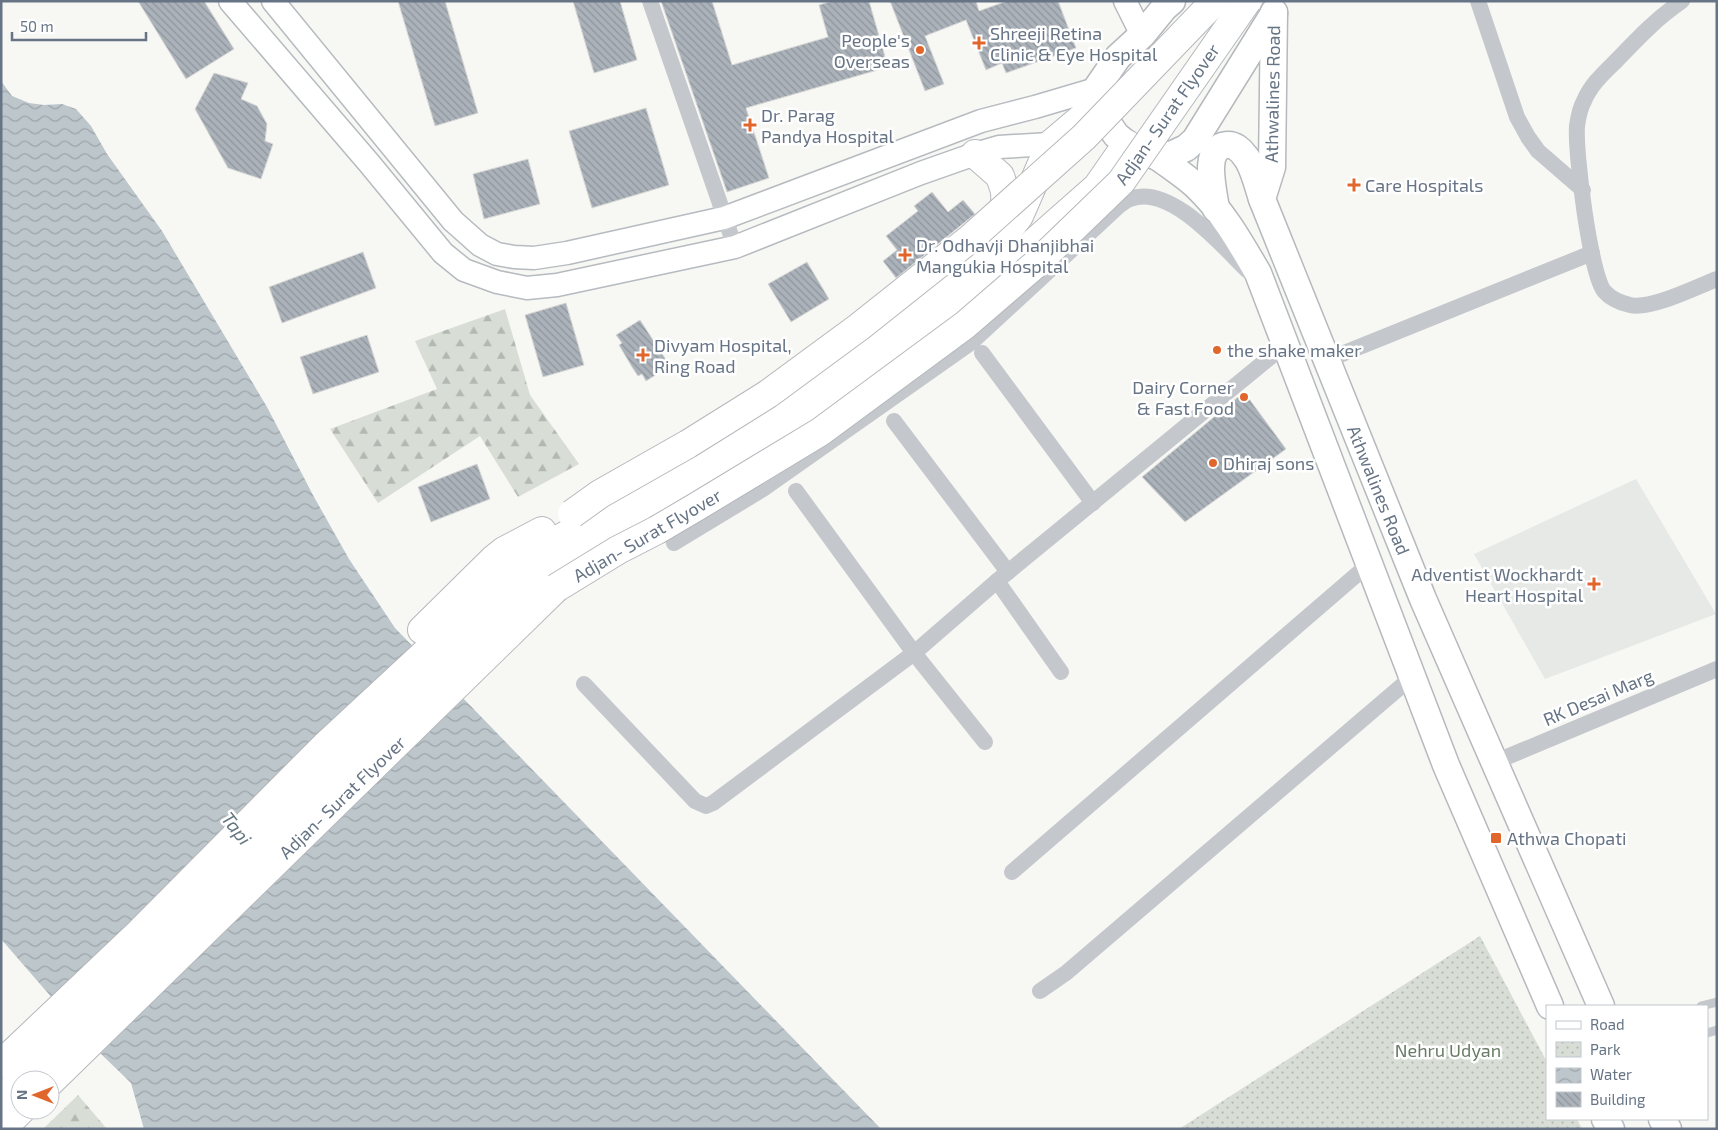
<svg xmlns="http://www.w3.org/2000/svg" width="1718" height="1130" font-family="'Exo 2',sans-serif">
  <defs>
    <pattern id="forest-firs" width="22" height="20" patternUnits="userSpaceOnUse" patternTransform="scale(1.25)"><rect width="22" height="20" fill="#d8ded5"/><path d="M5 1l3.5 6h-7zM16 11l3.5 6h-7z" fill="#b3b9b2"/></pattern>
    <pattern id="park-dots" width="8" height="8" patternUnits="userSpaceOnUse" patternTransform="scale(1.25)"><rect width="8" height="8" fill="#d8ded5"/><path d="M2 2h.1M6 6h.1" fill="none" stroke="#b3b9b2" stroke-width="1.8" stroke-linecap="round"/></pattern>
    <pattern id="water-waves" width="16" height="10" patternUnits="userSpaceOnUse" patternTransform="scale(1.25)"><rect width="16" height="10" fill="#bcc6cb"/><path d="M0 5q4-4 8 0t8 0" fill="none" stroke="#9da5aa"/></pattern>
    <pattern id="building-back-hatch" width="6" height="6" patternUnits="userSpaceOnUse" patternTransform="scale(1.25)"><rect width="6" height="6" fill="#abb2b9"/><path d="M-1 5l2 2M0 0l6 6M5-1l2 2" fill="none" stroke="#8f959c"/></pattern>
  </defs>
  <rect width="100%" height="100%" fill="#f7f7f4"/>
  <!-- built -->
  <path fill="#e7e9e7" d="M1636,479l80,135 -171,65 -71,-125z"/>
  <!-- forest -->
  <g fill="url(#forest-firs)">
    <path d="M505,309l25,86 49,69 -61,33 -38,-61 -102,67 -48,-74 107,-40 -22,-48z"/>
    <path d="M78,1095l29,34h-64z"/>
  </g>
  <!-- park -->
  <path fill="url(#park-dots)" d="M1480,936l67,126v57h30l5,10h-403z"/>
  <!-- water -->
  <path fill="url(#water-waves)" d="M1,81l11,15 17,7 15,2 18,-1 14,5 15,17 16,28 55,77 105,176 47,90 35,62 46,69 486,501h-737l-13,-46 -32,-31 -98,-113z"/>
  <!-- building -->
  <g fill="url(#building-back-hatch)" stroke="#d8d9d6">
    <path d="M138,1h66l30,48 -48,30z"/>
    <path d="M398,1h47l33,112 -43,13z"/>
    <path d="M573,1h47l17,59 -43,13z"/>
    <path d="M661,1h51l20,64 96,-28 -9,-32 13,-4h37l19,66 -142,41 23,70 -42,14z"/>
    <path d="M890,1h86l3,10 28,-10h51l18,47 -70,25 -4,-10 -16,7 -20,-50 -41,16 19,48 -19,7z"/>
    <path d="M214,73l34,10 -7,16 16,7 10,18 -2,17 8,3 -12,35 -33,-11 -33,-59z"/>
    <path d="M646,108l23,77 -77,23 -23,-77z"/>
    <path d="M528,159l12,45 -56,15 -11,-45z"/>
    <path d="M932,192l16,20 15,-12 12,14 -79,64 -13,-17 14,-11 -11,-14 32,-25 -4,-5z"/>
    <path d="M363,252l13,36 -94,35 -13,-36z"/>
    <path d="M807,262l22,37 -38,23 -23,-38z"/>
    <path d="M566,303l18,62 -41,12 -18,-62z"/>
    <path d="M640,320l30,46 -24,15 -4,-7 -4,2 -6,-9 -13,-22 3,-2 -6,-8z"/>
    <path d="M367,335l12,37 -66,22 -13,-37z"/>
    <path d="M1244,392l42,57 -101,73 -43,-45z"/>
    <path d="M477,464l13,35 -59,23 -13,-35z"/>
  </g>
  <g fill="none" stroke-linecap="round" stroke-linejoin="round">
    <defs>
      <g id="secondary">
        <path d="M230,1l139,162 74,90 21,17 33,12 30,6 30,-3 178,-38 186,-74 54,-19 24,-7 67,-4"/>
        <path d="M273,1l180,220 27,24 17,9 17,3 20,1 33,-5 157,-35 257,-97 54,-14 61,-18"/>
        <path d="M1125,1l17,34"/>
      </g>
      <g id="primary">
        <path d="M1172,1l-8,7 -22,27 -24,22 -22,32v17l20,29 11,9 7,5 24,8 15,-3 13,-6 9,-8 79,-127"/>
        <path d="M1274,12l-2,155 -10,32 161,400 178,407"/>
        <path d="M1158,157c12,9 26,18 37,28 27,25 45,57 63,88l188,492 104,241"/>
        <path d="M1216,209c-2,-17 -15,-62 11,-64 7,-1 14,5 18,11 8,9 13,31 17,43"/>
        <path d="M1605,1119l6,10"/>
        <path d="M1662,1119l6,10"/>
      </g>
      <g id="highway">
        <path d="M975,154l25,22 5,15 1,33 -1,3"/>
        <path d="M422,630l72,-71 10,-8 38,-20"/>
        <path d="M1,1064l134,-127 190,-191 205,-190 241,-139 76,-54 121,-93 29,-26 22,-28 31,-71 46,-39"/>
        <path d="M21,1080l242,-239 278,-265 266,-152 57,-49 132,-99 101,-89 30,-43"/>
        <path d="M50,1082l506,-494"/>
        <path d="M1,1099l19,-18"/>
        <path d="M2,1129l19,-19"/>
      </g>
    </defs>
    <!-- secondary casing -->
    <use href="#secondary" stroke="#b6bbc0" stroke-width="25"/>
    <!-- primary casing -->
    <use href="#primary" stroke="#b5b9bd" stroke-width="29"/>
    <!-- highway casing -->
    <use href="#highway" stroke="#b5b8bc" stroke-width="30"/>
    <!-- lane -->
    <g stroke="#c4c7cb" stroke-width="9">
      <path d="M1701,1006l16,-4"/>
      <path d="M1707,1033l10,-3"/>
    </g>
    <!-- street -->
    <g stroke="#c4c7cb" stroke-width="16">
      <path d="M650,1l85,246"/>
      <path d="M1478,1l39,116 11,20 10,14 45,39"/>
      <path d="M1682,1c-25,17 -44,37 -65,59 -12,12 -26,24 -33,41 -4,7 -6,18 -7,25 -2,27 13,146 27,165 6,7 17,12 26,14 21,5 66,-18 87,-26"/>
      <path d="M982,353l111,150"/>
      <path d="M1327,360l265,-107"/>
      <path d="M894,421l114,151"/>
      <path d="M796,491l118,162 71,89"/>
      <path d="M674,543l89,-54 209,-147 148,-137c3,-2 6,-5 10,-6 40,-16 92,47 118,72"/>
      <path d="M997,581l64,91"/>
      <path d="M584,684l111,117 11,5 7,-3 201,-150 83,-72 288,-236"/>
      <path d="M1495,762l222,-93"/>
      <path d="M1012,872l357,-308"/>
      <path d="M1040,991l26,-18 346,-296"/>
    </g>
    <!-- secondary -->
    <use href="#secondary" stroke="#fff" stroke-width="22"/>
    <!-- primary -->
    <use href="#primary" stroke="#fff" stroke-width="26"/>
    <!-- highway -->
    <use href="#highway" stroke="#fff" stroke-width="28"/>
    <defs>
      <g id="highway-bridge">
        <path d="M572,514l28,-20 88,-50 80,-50 91,-67 112,-89 113,-101 131,-136"/>
        <path d="M556,588l62,-38 39,-20 39,-23 124,-75 145,-107 72,-62 84,-81 126,-181"/>
      </g>
    </defs>
    <!-- highway-bridge casing -->
    <use href="#highway-bridge" stroke="#b5b8bc" stroke-width="30" stroke-linecap="butt"/>
    <!-- highway-bridge -->
    <use href="#highway-bridge" stroke="#fff" stroke-width="28"/>
  </g>
  <!-- markers -->
  <g fill="#e0662b" stroke="#fff" stroke-width="2">
    <path d="M976.5 35.5h5v5h5v5h-5v5h-5v-5h-5v-5h5z"/>
    <circle cx="920" cy="50" r="5"/>
    <path d="M747.5 117.5h5v5h5v5h-5v5h-5v-5h-5v-5h5z"/>
    <path d="M1351.5 177.5h5v5h5v5h-5v5h-5v-5h-5v-5h5z"/>
    <path d="M902.5 247.5h5v5h5v5h-5v5h-5v-5h-5v-5h5z"/>
    <circle cx="1217" cy="350" r="5"/>
    <path d="M640.5 347.5h5v5h5v5h-5v5h-5v-5h-5v-5h5z"/>
    <circle cx="1244" cy="397" r="5"/>
    <circle cx="1213" cy="463" r="5"/>
    <path d="M1591.5 576.5h5v5h5v5h-5v5h-5v-5h-5v-5h5z"/>
    <rect x="1490" y="832" width="12" height="12" rx="2.5"/>
  </g>
  <g text-anchor="middle" dominant-baseline="central" stroke-width="5" stroke-linejoin="round" paint-order="stroke">
    <!-- poi labels -->
    <g font-size="18" fill="#667485" stroke="#fff" text-anchor="start">
      <text x="990" y="33">Shreeji Retina<tspan x="990" dy="21">Clinic &amp; Eye Hospital</tspan></text>
      <text x="910" y="40" text-anchor="end">People's<tspan x="910" dy="21">Overseas</tspan></text>
      <text x="761" y="115">Dr. Parag<tspan x="761" dy="21">Pandya Hospital</tspan></text>
      <text x="1365" y="185">Care Hospitals</text>
      <text x="916" y="245">Dr. Odhavji Dhanjibhai<tspan x="916" dy="21">Mangukia Hospital</tspan></text>
      <text x="654" y="345">Divyam Hospital,<tspan x="654" dy="21">Ring Road</tspan></text>
      <text x="1227" y="350">the shake maker</text>
      <text x="1234" y="387" text-anchor="end">Dairy Corner<tspan x="1234" dy="21">&amp; Fast Food</tspan></text>
      <text x="1223" y="463">Dhiraj sons</text>
      <text x="1583" y="574" text-anchor="end">Adventist Wockhardt<tspan x="1583" dy="21">Heart Hospital</tspan></text>
      <text x="1507" y="838">Athwa Chopati</text>
    </g>
    <!-- street labels -->
    <g font-size="18" fill="#667485" stroke="#fff">
      <text transform="translate(1272 94) rotate(-89)">Athwalines Road</text>
      <text transform="translate(1167 114) rotate(-55)">Adjan- Surat Flyover</text>
      <text transform="translate(1379 490) rotate(68)">Athwalines Road</text>
      <text transform="translate(647 535) rotate(-30)">Adjan- Surat Flyover</text>
      <text transform="translate(1598 697) rotate(-23)">RK Desai Marg</text>
      <text transform="translate(342 797) rotate(-44)">Adjan- Surat Flyover</text>
    </g>
    <!-- park labels -->
    <g font-size="18" fill="#687c65" stroke="#fff">
      <text x="1448" y="1050">Nehru Udyan</text>
    </g>
    <!-- water labels -->
    <g font-size="19" font-style="italic" fill="#637680" stroke="#fff">
      <text transform="translate(237 828) rotate(52)">Tapi</text>
    </g>
  </g>
  <!-- border -->
  <rect width="1718" height="1130" fill="none" stroke="#667485" stroke-width="5"/>
  <!-- legend -->
  <rect x="1546" y="1005" width="162" height="115" fill="#ffffff" stroke="#c2c7ce"/>
  <rect x="1556" y="1021" width="25" height="8" fill="#ffffff" stroke="#c2c7ce"/>
  <text x="1590" y="1030" font-size="15" fill="#667485">Road</text>
  <rect x="1556" y="1042" width="25" height="15" fill="url(#park-dots)" stroke="#c2c7ce"/>
  <text x="1590" y="1055" font-size="15" fill="#667485">Park</text>
  <rect x="1556" y="1068" width="25" height="15" fill="url(#water-waves)" stroke="#c2c7ce"/>
  <text x="1590" y="1080" font-size="15" fill="#667485">Water</text>
  <rect x="1556" y="1092" width="25" height="15" fill="url(#building-back-hatch)" stroke="#c2c7ce"/>
  <text x="1590" y="1105" font-size="15" fill="#667485">Building</text>
  <!-- north arrow -->
  <g transform="translate(35 1095) rotate(270)"><circle r="24" fill="#ffffff" stroke="#c2c7ce"/>
  <path d="M0-4L9 19L0 12L-9 19Z" fill="#e0662b"/>
  <text y="-8" font-size="14" font-weight="bold" text-anchor="middle" fill="#667485">N</text>
  </g>
  <!-- scale -->
  <path d="M12 32v8h134v-8" fill="none" stroke="#667485" stroke-width="2.5"/>
  <text x="20" y="32" font-size="15" fill="#667485" stroke="#ffffff" stroke-width="4" paint-order="stroke">50 m</text>
</svg>
